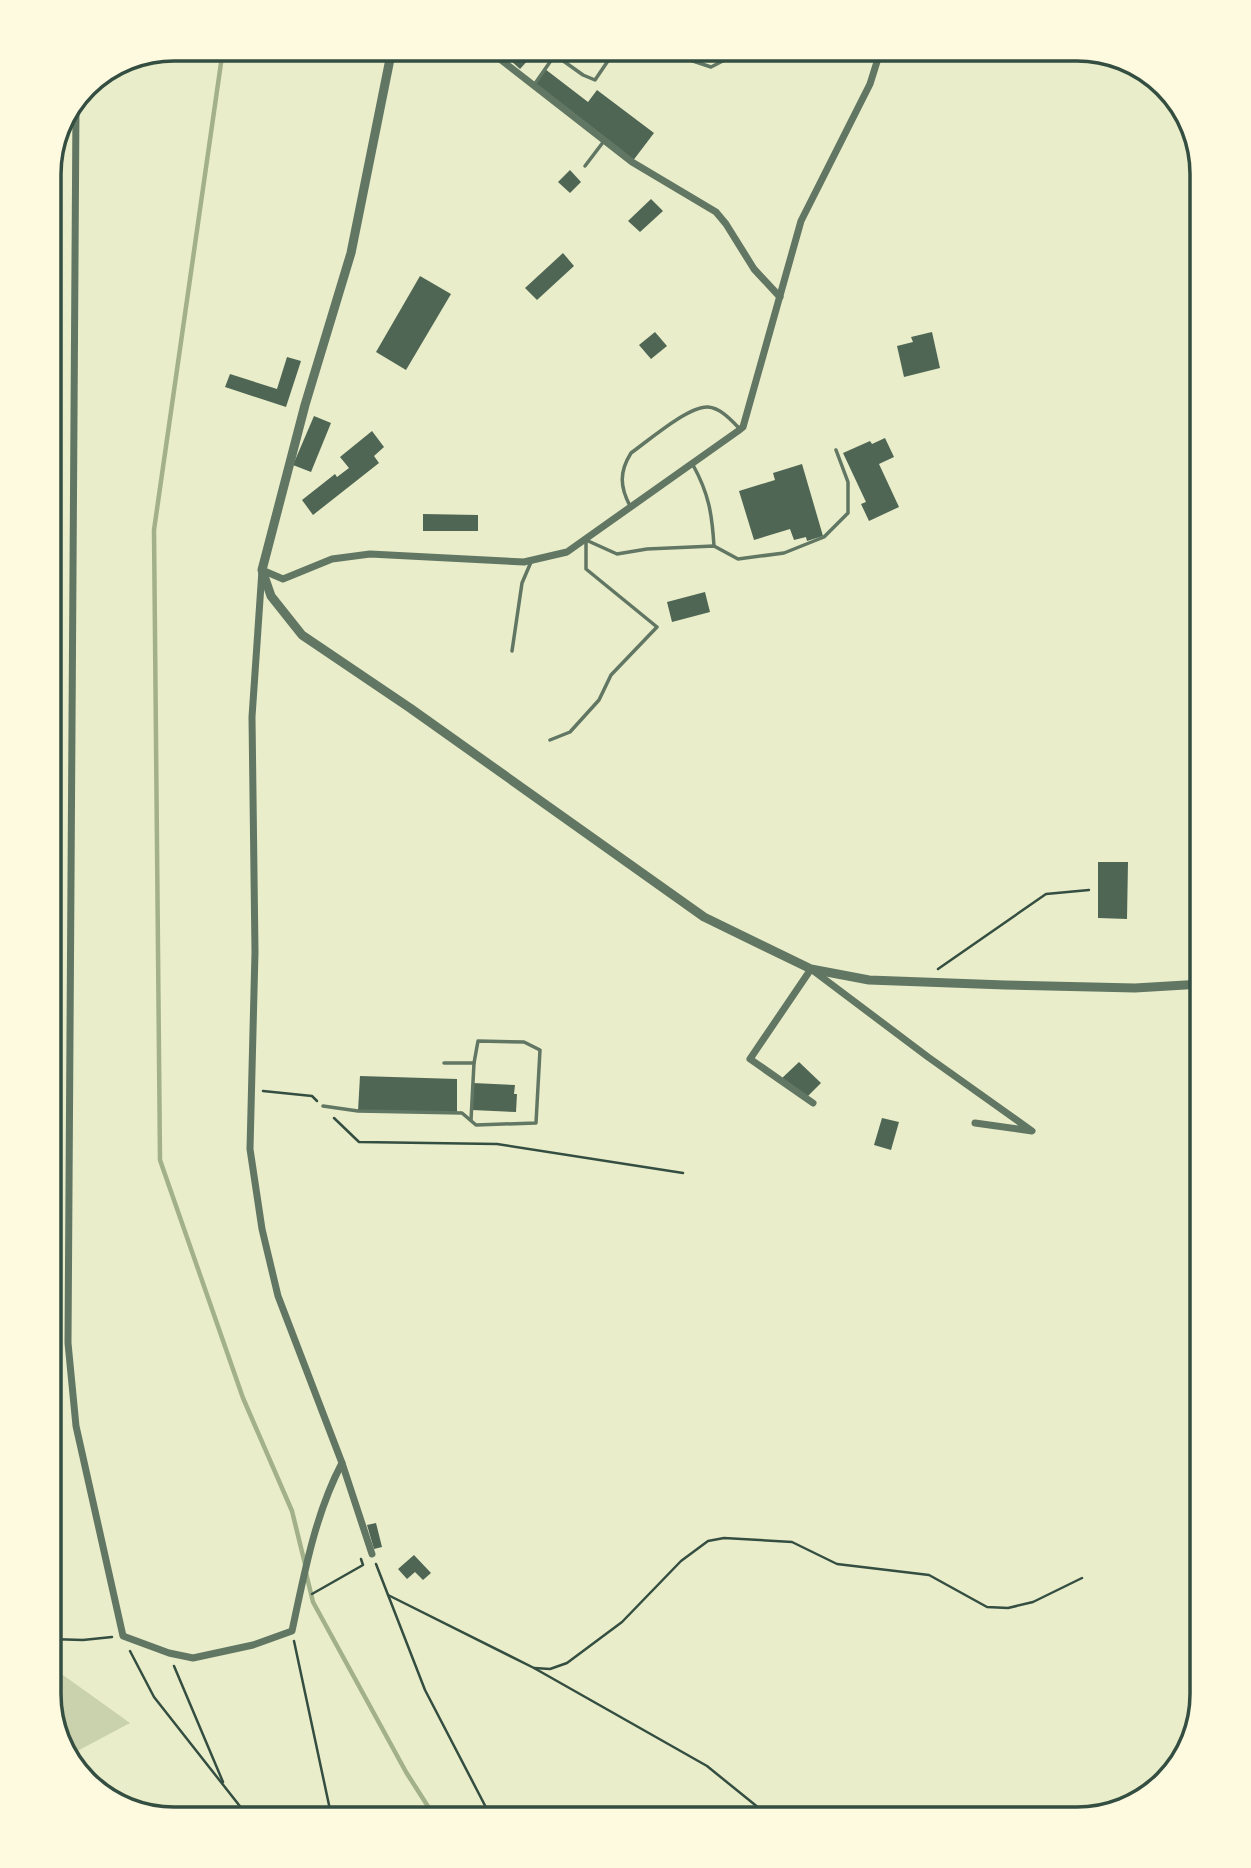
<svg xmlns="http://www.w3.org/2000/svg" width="1251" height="1868" font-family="'Times New Roman',serif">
  <rect width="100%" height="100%" fill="#e9edc9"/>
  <!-- green -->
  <path fill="#cad2ad" d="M49,1665l81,58 -64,34 -17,-63z"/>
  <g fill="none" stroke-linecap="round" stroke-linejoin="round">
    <!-- stream -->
    <g stroke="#a3b18a" stroke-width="4.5">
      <path d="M223,49l-69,481 6,630 83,238 49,113 13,53"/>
      <path d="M306,1573l7,29 93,170 30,47"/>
    </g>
  </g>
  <!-- building -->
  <g fill="#4f6655">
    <path d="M504,49h16l10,9 -10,11 -19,-17z"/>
    <path d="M545,69l43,33 9,-12 57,43 -22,29 -99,-75z"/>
    <path d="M570,170l11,12 -11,11 -12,-11z"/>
    <path d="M651,199l12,12 -23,21 -12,-11z"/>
    <path d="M563,253l11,13 -37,34 -12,-12z"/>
    <path d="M420,276l31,18 -45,76 -30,-18z"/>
    <path d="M655,332l12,14 -16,13 -12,-14z"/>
    <path d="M932,332l8,36 -36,9 -7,-31 16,-4 -2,-5z"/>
    <path d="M287,357l14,4 -15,46 -61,-20 5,-13 47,15z"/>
    <path d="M314,416l17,7 -20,49 -18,-7z"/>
    <path d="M372,431l12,16 -10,9 5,7 -66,52 -11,-15 33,-26 2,3 12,-9 -9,-11z"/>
    <path d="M885,438l9,19 -15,7 20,43 -30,14 -8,-17 5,-2 -23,-49 27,-12 2,3z"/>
    <path d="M802,464l21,72 -16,5 -1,-4 -12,3 -4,-11 -36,11 -15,-49 36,-11 -2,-7z"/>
    <path d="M423,514l55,1v16h-55z"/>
    <path d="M705,592l5,20 -38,10 -5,-20z"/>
    <path d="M1098,862h30l-1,57 -29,-1z"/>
    <path d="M799,1062l22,21 -15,15 -26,-18z"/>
    <path d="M360,1076l97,3v34l-99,-2z"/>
    <path d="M473,1083l42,2 -1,9h3l-1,18 -44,-2z"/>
    <path d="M882,1118l17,4 -8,28 -17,-5z"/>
    <path d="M376,1523l6,24 -8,2 -7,-24z"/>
    <path d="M414,1555l17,18 -8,7 -8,-8 -8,7 -9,-10z"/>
  </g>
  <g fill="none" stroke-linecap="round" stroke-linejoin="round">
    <!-- path -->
    <g stroke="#344e41" stroke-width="2.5">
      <path d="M660,49l22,11"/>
      <path d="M938,969l108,-75 43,-4"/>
      <path d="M263,1091l49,5 5,5"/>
      <path d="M334,1118l25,24 138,2 186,29"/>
      <path d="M376,1564l49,126 67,129"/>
      <path d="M312,1594l51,-29 -2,-6"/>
      <path d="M388,1595l146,73 173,98 58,47 20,6"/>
      <path d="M49,1639l34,1 29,-3"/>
      <path d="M294,1641l38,178"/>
      <path d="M130,1651l24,46 96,122"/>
      <path d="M174,1666l49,116"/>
      <path d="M534,1668l16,1 17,-6 55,-41 59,-61 27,-20 16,-3 68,4 45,22 92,11 58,32 21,1 25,-6 49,-24"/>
    </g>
    <!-- service -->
    <g stroke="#617663" stroke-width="3.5">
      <path d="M555,55l28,20 12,5 21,-31"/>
      <path d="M690,60l21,7 35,-18"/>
      <path d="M534,85l25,-36"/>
      <path d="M585,166l19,-25"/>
      <path d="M693,465c16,29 19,49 21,81"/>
      <path d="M630,506c-10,-19 -11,-34 1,-53 17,-12 57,-47 77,-46 13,1 24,14 32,22"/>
      <path d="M512,651l10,-68 9,-21"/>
      <path d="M550,740l20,-8 29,-32 12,-25 46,-48 -71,-58v-29l31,14 30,-5 67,-3 24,13 46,-6 40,-16 24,-24v-31l-12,-32"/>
      <path d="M323,1106l35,5 104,2 14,12 60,-2 4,-73 -16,-8 -46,-1 -4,22h-30"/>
      <path d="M471,1120l3,-57"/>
    </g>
    <!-- minor -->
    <g stroke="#617663" stroke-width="7">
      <path d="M487,49l145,113 84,50 10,12 28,45 26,28"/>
      <path d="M76,107l-8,1236 8,83 47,210 46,17 24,5 60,-13 39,-14c12,-56 23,-117 50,-168l-64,-167 -16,-67 -12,-80 5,-197 -3,-235 10,-147 21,9 49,-20 38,-5 154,8 43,-10 171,-121 5,-4 58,-206 69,-137 11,-35"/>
      <path d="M813,1103l-63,-44 61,-90 117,88 104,74 -57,-8"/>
      <path d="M342,1463l30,91"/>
    </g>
    <!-- tertiary -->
    <path stroke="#617663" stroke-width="9" d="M392,49l-41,204 -46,152 -43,165 9,26 31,39 108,73 294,209 107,52 58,11 136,5 130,3 67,-4"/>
  </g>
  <!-- crop -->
  <path d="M0 0H1251V1868H0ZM174 61H1077A113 113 0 0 1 1190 174V1694A113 113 0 0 1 1077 1807H174A113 113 0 0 1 61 1694V174A113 113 0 0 1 174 61Z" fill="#fefae0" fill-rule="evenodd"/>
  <path fill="none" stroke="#344e41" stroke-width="3.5" d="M174 61H1077A113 113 0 0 1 1190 174V1694A113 113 0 0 1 1077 1807H174A113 113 0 0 1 61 1694V174A113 113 0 0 1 174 61Z"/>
</svg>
